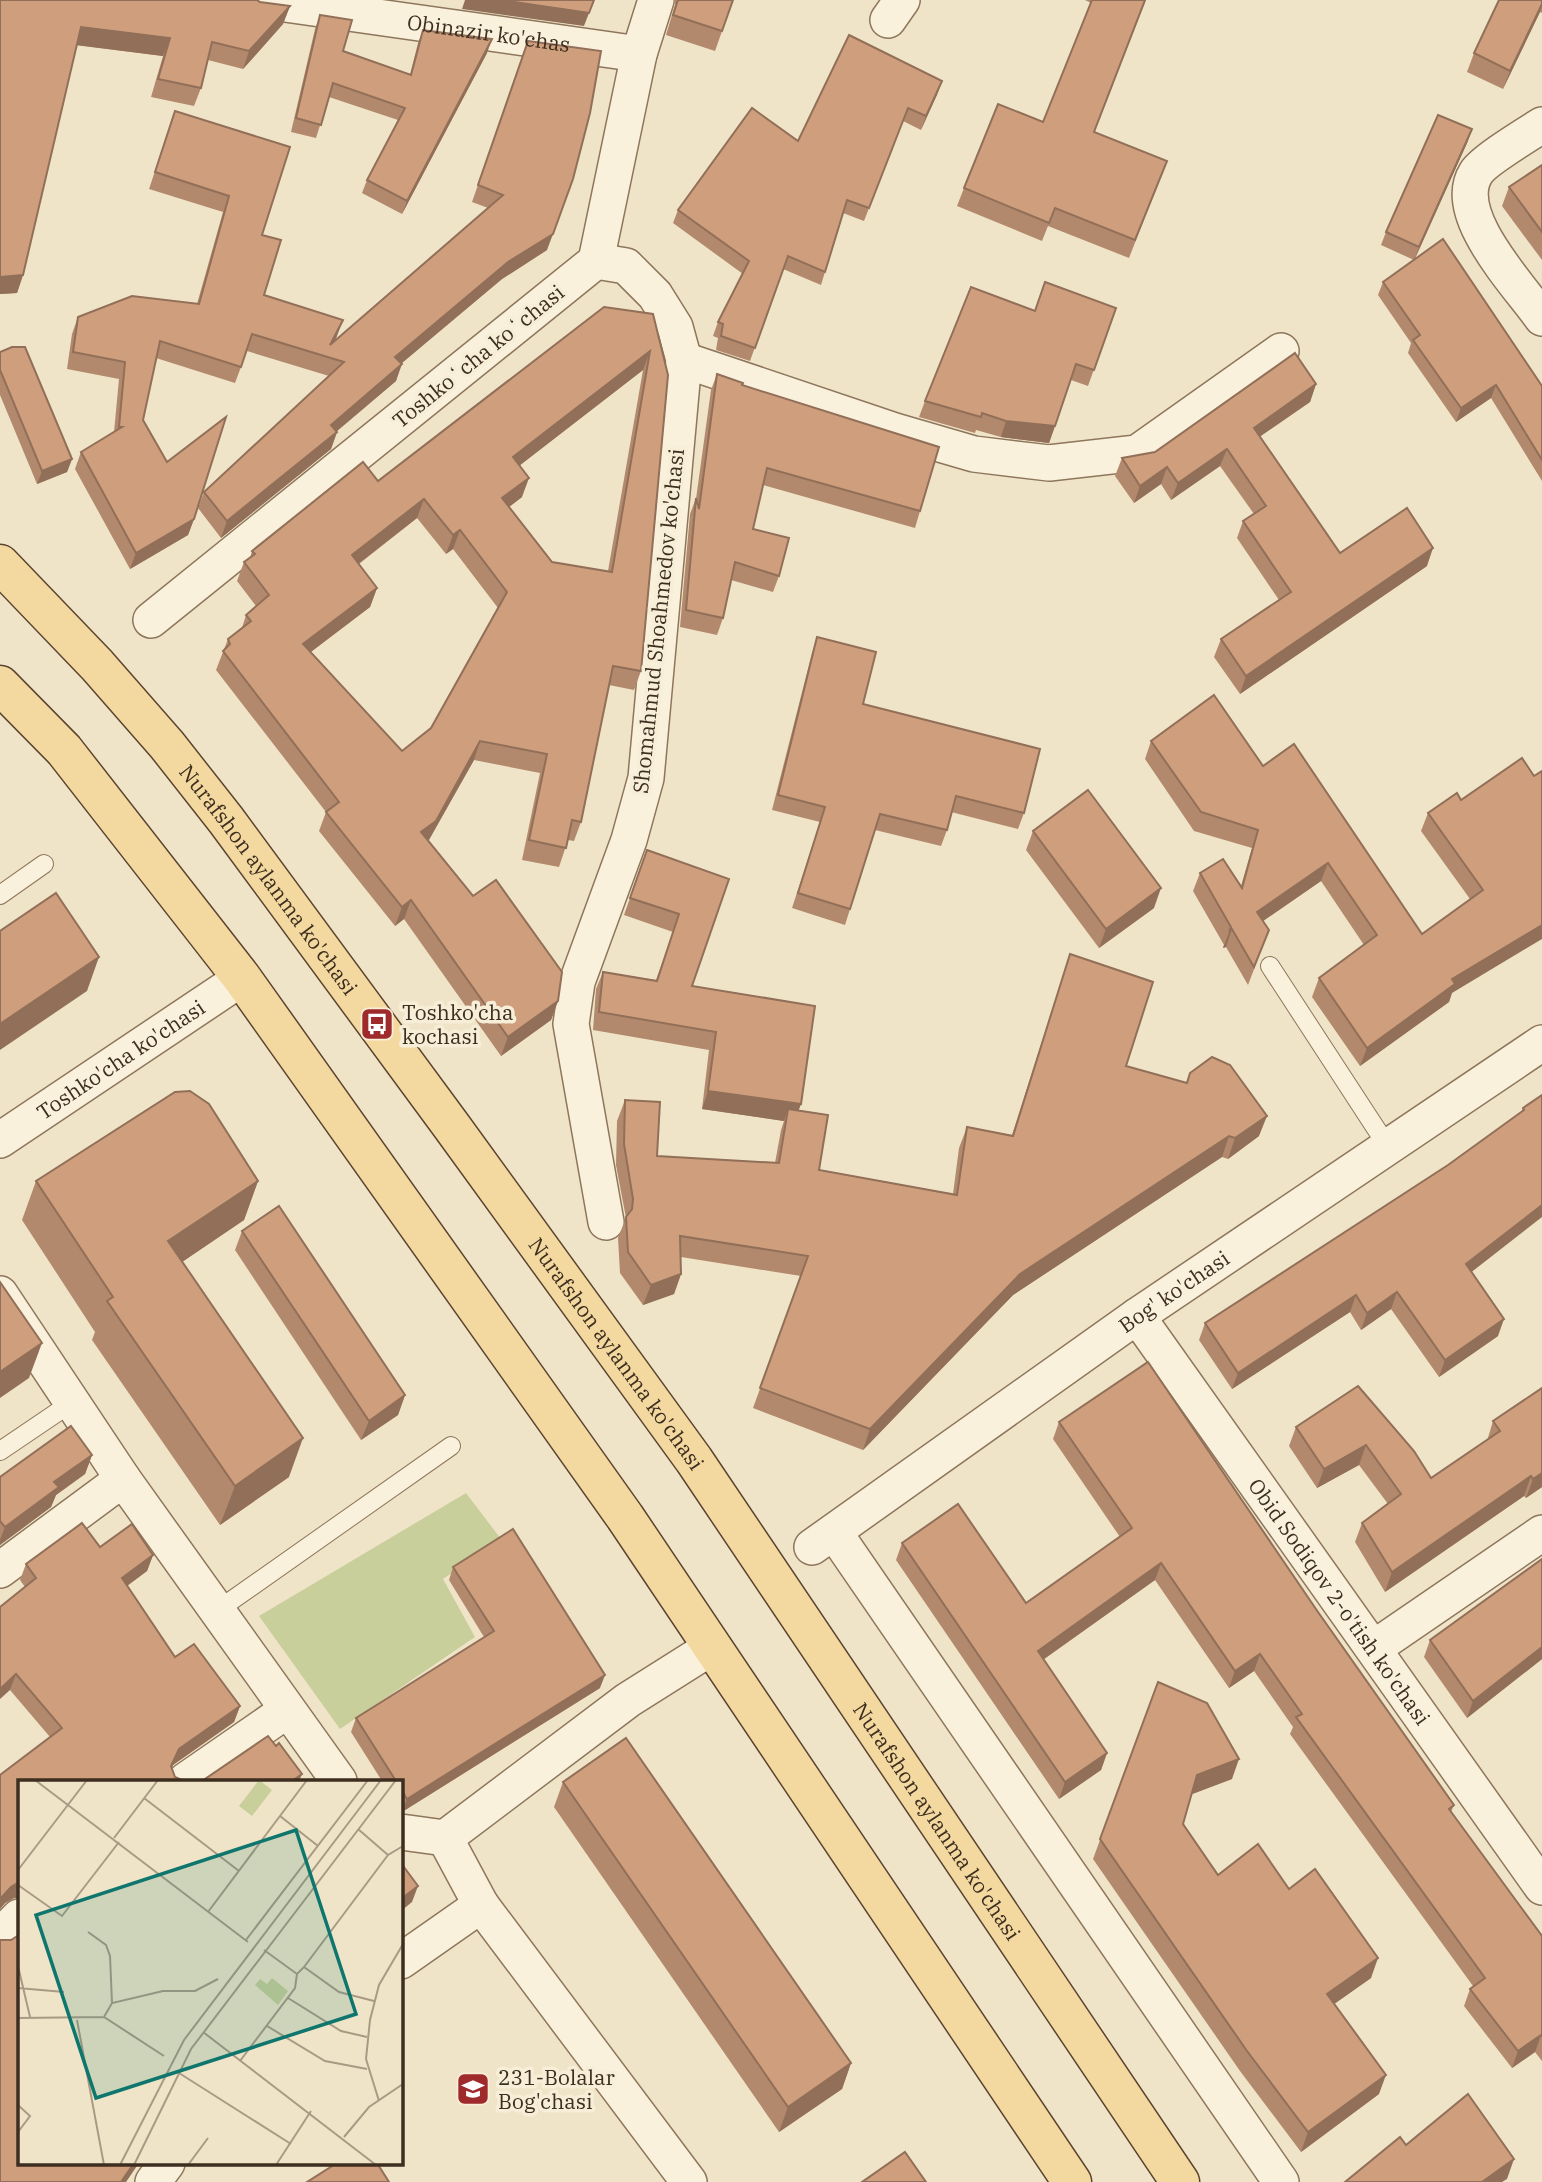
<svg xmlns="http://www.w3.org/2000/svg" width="1542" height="2182" font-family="'IBM Plex Serif',serif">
  <rect width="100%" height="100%" fill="#f0e4c8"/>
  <!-- green -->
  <path fill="#c9cf9b" d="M466,1493l35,46 -58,40 32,58 -135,92 -81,-113z"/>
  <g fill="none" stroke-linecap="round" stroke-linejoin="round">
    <defs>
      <g id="lane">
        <path d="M0,895l44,-31"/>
        <path d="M1270,966l118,181"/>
        <path d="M0,1451l71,-48"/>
        <path d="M218,1610l233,-164"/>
      </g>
      <g id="street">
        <path id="s1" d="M257,0l382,54"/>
        <path d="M888,20l14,-20"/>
        <path d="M1542,125c-14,9 -59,36 -66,48 -26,41 42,111 66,145"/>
        <path d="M596,261l30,5 29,29 20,32 9,33 -38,418 -17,62 -52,142 -6,42 35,198"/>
        <path d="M684,360l211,71 79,23 75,9 88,-10 144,-102"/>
        <path d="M151,620l445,-359 43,-207 17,-54"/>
        <path id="s2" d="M0,1140l242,-162"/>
        <path d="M0,1294l123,185 216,302"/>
        <path id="s3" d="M1137,1316l405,571"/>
        <path d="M834,1532l447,650"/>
        <path id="s4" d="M812,1547l325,-231 405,-273"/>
        <path d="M0,1570l123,-91"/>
        <path d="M1374,1648l168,-115"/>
        <path d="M185,1781l101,-70"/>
        <path d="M401,1832l44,6"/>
        <path d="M481,1905l208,277"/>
        <path d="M0,1937l19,-20"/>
        <path d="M401,1961l80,-56 -36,-67 183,-138 84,-53"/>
        <path d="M153,2182l14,-19"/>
      </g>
      <g id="primary">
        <path id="s5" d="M0,564l97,101 70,80 59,75 224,304 244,336 486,722"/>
        <path d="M0,685l64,65 178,228 383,539 447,665"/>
      </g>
    </defs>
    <!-- lane casing -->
    <use href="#lane" stroke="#8d765c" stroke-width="20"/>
    <!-- street casing -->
    <use href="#street" stroke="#8d765c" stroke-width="38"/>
    <!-- primary casing -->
    <use href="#primary" stroke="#5b4430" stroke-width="41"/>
    <!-- lane -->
    <use href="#lane" stroke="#faf1dc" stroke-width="18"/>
    <!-- street -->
    <use href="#street" stroke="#faf1dc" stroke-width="35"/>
    <!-- primary -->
    <use href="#primary" stroke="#f3d9a0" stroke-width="38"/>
  </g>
  <!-- wall -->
  <g fill="#b2896c" fill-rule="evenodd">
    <path d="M0,0l260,2 30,4 -7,18 -40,45 -35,-9 -7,28 -7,18 -43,-9 12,-41 -86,-11 -54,230 -6,18 -17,1z"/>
    <path d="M674,0h59l-18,51 -49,-16 9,-30z"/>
    <path d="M1085,0h61l-52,132 66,47 -31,79 -81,-32 -6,15 -85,-35 7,-18 79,-66 48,-119z"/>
    <path d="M1542,0v13l-2,-1 -37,77 -36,-17 7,-19z"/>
    <path d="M320,15l23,36 67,24 8,-32 5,-13 64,23 -85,161 -40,-21 5,-13 31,-60 -69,-23 -13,41 -25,-6 24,-103z"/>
    <path d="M528,41l19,209 -45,29 -101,84 -5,18 -60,51h1l-6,17 -110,89 -23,-30 6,-16 125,-116 -82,-25 -12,32 -79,-25 -13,62 51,99 -6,16 -58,34 -55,-100 6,-17 33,-20 5,-53 -52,-10 5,-35 6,-17 119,-13 26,-92 -74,-23 26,-78 87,124 2,60 73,41 -2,5 153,-133 -16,-6z"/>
    <path d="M942,81l-21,49 -18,-9 -39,100 -21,-8 -22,72 -38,-16 -33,92 -34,-11 2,-12 -5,-2 5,-14 25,-48 -70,-51 5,-13 120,-69z"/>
    <path d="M1472,129l-5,14 -52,116 127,127v95l-51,-83 -35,24 -48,-69 3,-10 -33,-48 5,-13 31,-22 -33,-15 5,-13z"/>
    <path d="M1542,165v95l-40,-54 7,-19z"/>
    <path d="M1116,308l-28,78 -17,-6 -22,63 -48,-6 -25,-7 -1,3 -56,-16 6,-16 110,-90z"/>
    <path d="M653,314l-12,357 -7,19 -25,-5 -28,137 -7,19 -6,-1 -9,27 -37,-7 18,-87 -66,-13 -46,81 130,160 -7,19 -50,36 -97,-137 -9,7 -76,-95 7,-19 -110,-142 12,-31 14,-11 4,-13 10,-9 -19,-25 7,-19 6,-4 2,-7 126,-70zM643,370l-35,201 -56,-9 -43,-55 13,-10 -2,-32zM417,518l29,36 7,-5 45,59 -67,120 -29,23 -91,-99 59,-45 7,-19 -18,-24z"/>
    <path d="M0,352l72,107 -5,13 -30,12 -37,-89z"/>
    <path d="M717,374l25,11 178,126 -5,17 -152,-43 -10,44 26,47 -6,16 -42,-12 -8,38 -6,17 -37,-8 10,-113 6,-16v1l15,-109z"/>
    <path d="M1316,384l-6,18 -50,34 80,117 87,13 -187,128 -26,-37 7,-18 58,-39 -42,-62 6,-17 11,-7 -34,-48 -49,34 -10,-16 -27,19 -19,-27 7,-18 33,-6z"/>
    <path d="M817,637l46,67 161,109 -6,16 -67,-17 -4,18 -6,16 -66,-16 -30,95 -53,-17 28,-86 -48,-12 40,-157z"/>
    <path d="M1151,741l112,25 159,168 48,-35 -49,-68 7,-18 33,-13 61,-42 -73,244 -89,64 -48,-69 7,-19 45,-33 -43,-64 -58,40 6,9 -21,55 -22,-38 -3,1 1,-3 -31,-54 7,-18 41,13 11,-38 -58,-17 -49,-72z"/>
    <path d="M1033,831l121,77 -55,40 -73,-98z"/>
    <path d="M647,850l82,29 -37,107 109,118 -3,7 21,59 134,24 6,-46 8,-21 45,8 58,-181 56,112 60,17 4,-10 69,63 -31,23 -6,-2 -209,138 -150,155 -110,-42 48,-132 -120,-19v17l-7,20 -31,11 -23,-32 -2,-35 8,-20 -10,-53 1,-44 8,-21 32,56 118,7 6,-33 3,-9 -82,-12 7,-59 -116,-20 3,-41 7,-17 53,8 17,-48 -49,-17z"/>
    <path d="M1542,1095l-71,177 27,64 -59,41 -48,-68 -30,21 -11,-18 -118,77 -33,-49 6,-17 243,-158 73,-52 2,-5z"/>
    <path d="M36,1181h222l-14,39 -62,42 107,215 -69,48 -128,-185 3,-8 -73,-112z"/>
    <path d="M242,1231l163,164 -7,20 -37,25 -126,-190z"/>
    <path d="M1358,1386l73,92 56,-37 6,-20 49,-33v99l-16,11 -2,-2 -139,96 -30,-50 7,-19 26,-19 -29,-39 -42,23 -28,-42 7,-19z"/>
    <path d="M1059,1422l259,190 136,193 -3,7 91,124v125l-7,-9 -23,16 -48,-62 6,-17 3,-3 -183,-252 3,-7 -39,-56 -25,17 -74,-108 -112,80 64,93 -6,17 -42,29 -163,-239 6,-17 124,60 94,-66 -67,-98z"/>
    <path d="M92,1455l-7,19 -29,21 -5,12 -51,38v-68z"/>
    <path d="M100,1547l53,8 -6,16 -20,15 48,71 65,49 -6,16 -61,43 -1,3 3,9 -156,4v117h-5l-9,5 -5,6v-134l50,-38 -40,-47 15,-103 -5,-7 6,-16z"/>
    <path d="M1542,1559v100l-75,59 -43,-61 6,-17z"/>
    <path d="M453,1567l147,121 -198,124 -1,-1v-30h-19l-31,-49 5,-14 128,-81 -35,-57z"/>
    <path d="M1158,1682l74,97 -41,15 -8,30 35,51 71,14 82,89 -37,26 45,90 -78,58 -61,-81 -147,-212z"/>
    <path d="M563,1782l288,281 -9,26 -63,43 -225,-325z"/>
  </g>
  <!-- shaded-wall -->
  <g fill="#916f58">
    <path d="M465,0h36l88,13 -5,13 -122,-17z"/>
    <path d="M1542,4l-2,8 -37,77 7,-18z"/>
    <path d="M290,6l-7,18 -40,45 6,-18z"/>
    <path d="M81,27l89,11 -7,18 -88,-11z"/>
    <path d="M492,39l-5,14 -85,161 5,-13z"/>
    <path d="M942,81l-5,14 -16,35 5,-14z"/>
    <path d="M1472,129l-5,14 -53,117 5,-13z"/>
    <path d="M553,234l-6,16 -45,29 -113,95 6,-17 113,-95z"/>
    <path d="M23,275l-6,18 -17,1v-17z"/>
    <path d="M343,320l-6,16 -11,20 4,-11z"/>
    <path d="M650,351l-7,19 -137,106 7,-19z"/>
    <path d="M402,364l-6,17 -71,60 6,-16z"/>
    <path d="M1316,384l-6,18 -62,43 6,-17z"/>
    <path d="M1496,385l-5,13 -35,24 5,-14z"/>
    <path d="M1006,421l49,5 -6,17 -48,-6z"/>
    <path d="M337,432l-6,17 -110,89 6,-17z"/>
    <path d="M1227,449l-7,17 -49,34 7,-17z"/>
    <path d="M72,459l-5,13 -30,12 5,-13z"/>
    <path d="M1167,467l-6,17 -27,19 6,-17z"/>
    <path d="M529,478l-7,19 -26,20 6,-19z"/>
    <path d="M424,499l-7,19 -72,56 7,-19z"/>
    <path d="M194,519l-6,16 -58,34 6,-16z"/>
    <path d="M460,530l-7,19 -7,5 7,-19z"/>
    <path d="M1433,548l-6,18 -187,128 6,-18z"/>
    <path d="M377,588l-7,19 -74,56 7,-19z"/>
    <path d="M480,741l-6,19 -45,80 -15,11 7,-19z"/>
    <path d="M1328,863l-7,18 -71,49 7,-18z"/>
    <path d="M1161,888l-7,20 -55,40 7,-19z"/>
    <path d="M411,900l-7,19 -9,7 7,-19z"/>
    <path d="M1542,925v14l-90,54 -3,9 -89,64 7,-18 85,-69z"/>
    <path d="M1232,929l-6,18 -3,1 7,-18z"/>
    <path d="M99,957l-12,34 -87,59v-26z"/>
    <path d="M558,1001l-7,19 -50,36 7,-19z"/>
    <path d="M708,1091l93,13 -7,18 -6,-13 -4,12 -82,-12z"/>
    <path d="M1267,1116l-8,20 -31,23 7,-21z"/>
    <path d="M1229,1136l-7,21 -209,138 -150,155 7,-21 150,-155z"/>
    <path d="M258,1181l-14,39 -90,61 14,-40z"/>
    <path d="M1542,1205v12l-82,64 6,-17z"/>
    <path d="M681,1274l-7,20 -31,11 8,-20z"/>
    <path d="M1397,1292l-6,17 -30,21 6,-17z"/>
    <path d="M1356,1295l-6,17 -118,77 6,-16z"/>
    <path d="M1504,1319l-6,17 -59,41 6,-17z"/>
    <path d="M42,1343l-13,35 -29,20v-26z"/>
    <path d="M405,1395l-7,20 -37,25 8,-19z"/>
    <path d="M303,1438l-14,39 -69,48 15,-39z"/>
    <path d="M1366,1445l-7,20 -42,23 7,-19z"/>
    <path d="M92,1455l-7,19 -29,21 -5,12 -51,38v-5l5,-13 49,-45z"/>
    <path d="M1542,1473v14l-16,11 7,-19z"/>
    <path d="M1531,1476l-7,20 -139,96 7,-20z"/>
    <path d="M153,1555l-6,16 -31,23 6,-16z"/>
    <path d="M1161,1563l-6,17 -124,88 7,-17z"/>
    <path d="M1542,1647v12l-75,59 6,-17z"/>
    <path d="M1260,1654l-6,17 -25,17 6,-17z"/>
    <path d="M16,1674l-6,16 -10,9v-10z"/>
    <path d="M605,1675l-5,13 -198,124 5,-13z"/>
    <path d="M240,1706l-6,16 -61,43 -8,16 14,-32z"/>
    <path d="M1107,1753l-6,17 -42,29 6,-17z"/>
    <path d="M1239,1759l-7,20 -42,16 7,-20z"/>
    <path d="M302,1774l-3,7h-7z"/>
    <path d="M19,1882v16h-5l-9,5 -5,6v-10l11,-12z"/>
    <path d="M418,1886l-6,16 -11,9v-12z"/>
    <path d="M1378,1958l-7,20 -51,36 7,-20z"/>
    <path d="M1541,2035l-6,17 -23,16 6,-17z"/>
    <path d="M851,2063l-9,26 -63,43 9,-25z"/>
    <path d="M1386,2075l-7,19 -78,58 7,-20z"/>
    <path d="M1514,2159l-7,20 -5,3h-20z"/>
    <path d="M134,2163h5l-13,19h-5z"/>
  </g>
  <!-- building -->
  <g fill="#cf9f7d" stroke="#916f58" stroke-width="2" fill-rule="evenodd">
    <path d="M0,0h257l3,2 30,4 -41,45 -37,-9 -11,46 -43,-9 12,-41 -89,-11 -58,248 -23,2z"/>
    <path d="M501,0h93l-5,13z"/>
    <path d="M678,0h55l-11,31 -49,-16z"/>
    <path d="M1092,0h53l-51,132 73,29 -32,79 -80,-32 -6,15 -85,-35 34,-84 45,18z"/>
    <path d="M1499,0h43v4l-32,67 -36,-18z"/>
    <path d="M320,15l32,5 -9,31 68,24 12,-45 69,9 -85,162 -40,-21 38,-72 -72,-25 -12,42 -25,-7z"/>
    <path d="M849,35l93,46 -16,35 -18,-8 -39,100 -22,-8 -22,72 -37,-16 -33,92 -34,-12 2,-12 -5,-2 31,-61 -71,-51 74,-102 46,33z"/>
    <path d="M528,41l73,10 -11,62 -17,66 -20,55 -45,28 -113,95 7,7 -71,61 6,7 -110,89 -23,-29 140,-130 -92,-28 -11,33 -81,-26 -17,79 24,42 59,-45 -32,102 -58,34 -55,-101 41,-25h-3l6,-65 -52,-10 5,-35 54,-21 67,8 30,-108 -74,-24 20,-61 115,36 -28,88 19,5 -17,55 79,25 -13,25 173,-150 -25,-10z"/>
    <path d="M1438,115l34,14 -53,118 -33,-15z"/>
    <path d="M1542,165v67l-33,-45z"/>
    <path d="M1443,239l99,147v74l-46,-75 -35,23 -48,-68 7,-5 -37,-53z"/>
    <path d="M1045,282l71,26 -22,62 -18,-6 -21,62 -49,-5 -24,-8 -1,4 -56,-16 46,-114 64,24z"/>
    <path d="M604,307l49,7 15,61 -27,296 -28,-5 -32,156 -9,-2 -6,28 -37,-8 18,-86 -67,-13 -44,80 -15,11 52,64 23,-16 66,92 -4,29 -50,36 -97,-137 -9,7 -76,-95 13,-10 -116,-151 7,-7 -2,-5 23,-18 -5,-6 23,-20 -25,-33 11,-8 -3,-3 111,-89 15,19zM650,351l-38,221 -60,-10 -50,-64 27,-20 -16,-21zM424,499l29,36 7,-5 47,62 -76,136 -29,23 -99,-107 74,-56 -25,-33z"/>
    <path d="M12,347h13l47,112 -30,12 -42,-101v-18z"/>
    <path d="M1295,353l21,31 -62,44 86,125 67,-45 26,40 -187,128 -25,-37 70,-47 -48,-71 23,-15 -39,-57 -49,34 -11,-16 -27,19 -18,-28 33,-6z"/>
    <path d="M717,374l26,9 -1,2 197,62 -19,64 -153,-43 -14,61 36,9 -10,38 -44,-14 -12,56 -37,-8 10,-112 3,11z"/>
    <path d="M817,637l59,15 -13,52 177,45 -16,64 -68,-17 -9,34 -67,-16 -30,95 -52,-16 27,-86 -47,-12z"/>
    <path d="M1214,695l49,71 31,-22 128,190 61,-44 -55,-77 29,-20 4,7 61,-42 12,18 8,-5v154l-90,54 3,5 -88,64 -48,-70 58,-43 -49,-72 -71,49 12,18 -15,37 -22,-38 -2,1 1,-3 -31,-54 23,-14 19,29 16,-58 -57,-18 -50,-71z"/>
    <path d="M1088,790l73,98 -55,41 -73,-98z"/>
    <path d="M647,850l82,29 -37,107 123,20 -14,98 -93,-13 8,-59 -117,-20 4,-40 54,9 22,-67 -49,-16z"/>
    <path d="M56,893l43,64 -99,67v-93z"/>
    <path d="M1070,954l83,28 -27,84 61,17 3,-10 22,-16 18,8 37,51 -32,22 -6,-2 -209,138 -150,155 -110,-41 48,-132 -128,-20 1,38 -30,11 -23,-33 -2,-35 6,-8 1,-10 -9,-55 1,-44 35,2 -3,54 122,7 9,-54 40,6 -9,55 138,25 10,-68 46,9z"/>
    <path d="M190,1091l19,13 49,77 -90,60 135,197 -68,48 -128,-185 6,-4 -77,-116 139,-89z"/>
    <path d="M1542,1095v110l-76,59 38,55 -59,41 -48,-68 -30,21 -11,-18 -118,78 -33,-50 243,-158 76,-55 -1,-2z"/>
    <path d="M279,1206l126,189 -36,26 -127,-190z"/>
    <path d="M0,1282l42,61 -42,29z"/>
    <path d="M1148,1362l170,250 136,193 -5,4 93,127v100l-1,-1 -23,16 -48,-62 15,-11 -189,-261 6,-3 -42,-60 -25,17 -74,-108 -123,88 69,102 -42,29 -163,-239 56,-39 68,99 106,-75 -73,-106z"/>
    <path d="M1358,1386l56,65 17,27 69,-47 -7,-10 49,-33v85l-9,6 -2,-3 -139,96 -30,-49 39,-29 -35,-49 -42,24 -28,-42z"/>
    <path d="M71,1426l21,29 -38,27 5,5 -54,40 -5,-6v-44z"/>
    <path d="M82,1523l18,24 32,-23 21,31 -31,23 53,79 19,-13 46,62 -61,43 -8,17 4,11 9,4h-165v101l-8,5 -11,12v-124l62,-47 -46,-54 -16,15v-82l36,-29 -10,-14z"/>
    <path d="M513,1529l92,146 -198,124 -6,-10v-8h-5l-40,-63 138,-87 -41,-64z"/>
    <path d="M1542,1559v88l-69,54 -43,-61z"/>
    <path d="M1158,1682l49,21 32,56 -42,16 -14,49 35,51 40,-31 31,45 26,-20 63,89 -51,36 59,81 -78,57 -61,-81 -147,-212z"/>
    <path d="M268,1736l8,10 3,-3 23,31 -10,7h-90z"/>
    <path d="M626,1738l225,325 -63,44 -225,-325z"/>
    <path d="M401,1863l17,23 -17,13z"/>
    <path d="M19,1935v228h115l-13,19h-121v-242h11z"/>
    <path d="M1468,2094l46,65 -32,23h-137l55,-45 6,8z"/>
    <path d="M905,2152l21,30h-64z"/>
    <path d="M337,2163h40l12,19h-82z"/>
  </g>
  <!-- icons -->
  <defs>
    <symbol id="bus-square" viewBox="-11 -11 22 22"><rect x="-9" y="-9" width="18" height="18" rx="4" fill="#9e2a2b" stroke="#f7eed8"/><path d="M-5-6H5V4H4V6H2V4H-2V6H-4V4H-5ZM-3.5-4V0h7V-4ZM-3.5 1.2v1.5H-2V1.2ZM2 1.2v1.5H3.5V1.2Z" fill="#fff"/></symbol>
    <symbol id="school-square" viewBox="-11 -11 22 22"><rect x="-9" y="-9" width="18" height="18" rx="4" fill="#9e2a2b" stroke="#f7eed8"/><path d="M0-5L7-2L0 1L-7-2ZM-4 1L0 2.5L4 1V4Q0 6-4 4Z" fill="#fff"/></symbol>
  </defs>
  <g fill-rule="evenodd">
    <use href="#bus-square" x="358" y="1005" width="38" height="38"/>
    <use href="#school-square" x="454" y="2070" width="38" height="38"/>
  </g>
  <g text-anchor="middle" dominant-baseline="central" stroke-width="7" stroke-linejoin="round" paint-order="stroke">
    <!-- street labels -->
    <g font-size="21" fill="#3d2e20" stroke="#f7eed8">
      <text stroke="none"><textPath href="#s1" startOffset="234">Obinazir ko'chas</textPath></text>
      <text transform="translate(478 356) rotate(-39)">Toshkoʻcha koʻchasi</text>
      <text transform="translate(658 621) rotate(-84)">Shomahmud Shoahmedov ko'chasi</text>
      <text stroke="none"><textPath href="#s5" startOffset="415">Nurafshon aylanma ko'chasi</textPath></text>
      <text stroke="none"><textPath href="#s2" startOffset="145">Toshko'cha ko'chasi</textPath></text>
      <text stroke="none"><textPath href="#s4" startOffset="443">Bog' ko'chasi</textPath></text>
      <text stroke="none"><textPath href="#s5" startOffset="1003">Nurafshon aylanma ko'chasi</textPath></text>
      <text stroke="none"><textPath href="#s3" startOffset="350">Obid Sodiqov 2-o'tish ko'chasi</textPath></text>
      <text stroke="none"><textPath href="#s5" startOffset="1570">Nurafshon aylanma ko'chasi</textPath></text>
    </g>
    <!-- poi labels -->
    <g font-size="21" fill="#3d2e20" stroke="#f7eed8" text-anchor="start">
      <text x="402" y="1012">Toshko'cha<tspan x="402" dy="24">kochasi</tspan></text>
      <text x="498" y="2077">231-Bolalar<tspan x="498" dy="24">Bog'chasi</tspan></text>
    </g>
  </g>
  <!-- overview -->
  <g transform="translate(18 1780)">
    <rect width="385" height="385" fill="#f0e4c8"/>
    <path d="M241,0l13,10 -20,26 -13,-10zM254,198l16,13 -10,14 -23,-20 5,-6 7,5z" fill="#c9cf9b"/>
    <path fill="none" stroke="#a89b85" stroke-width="2" d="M17,0l213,162M126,18l95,73M262,36l38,30M340,49l30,26M96,58l44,-58M0,90l69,-90M0,105l44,31 57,-74M190,132l99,-132M70,152l18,13 4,11 2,47M228,160l122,-160M246,170l33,24 7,-7 35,25 35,9M0,186l12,51M286,187l84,-112 15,-9M0,208l46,4M270,218l53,33 26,6M86,237l8,-14 51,-12h32l23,-12M0,238l86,-1 60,39M59,240l27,145M385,244v55M249,246l58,35 42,8M185,252l173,133M222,281l55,-73 2,-14M161,293l112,71M361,321l-13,-42 4,-39 9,-35 24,-41M0,325l12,11 -12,16M326,357l25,-30 34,-23M102,385l64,-125 197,-260M116,385l57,-116 205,-269M170,385l20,-27M258,385l35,-54"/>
    <path fill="#0f766e" fill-opacity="0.15" stroke="#0f766e" stroke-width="3.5" d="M278,50l60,184 -260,84 -60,-183z"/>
    <rect width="385" height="385" fill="none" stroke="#3d2e20" stroke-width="3.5"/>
  </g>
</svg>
